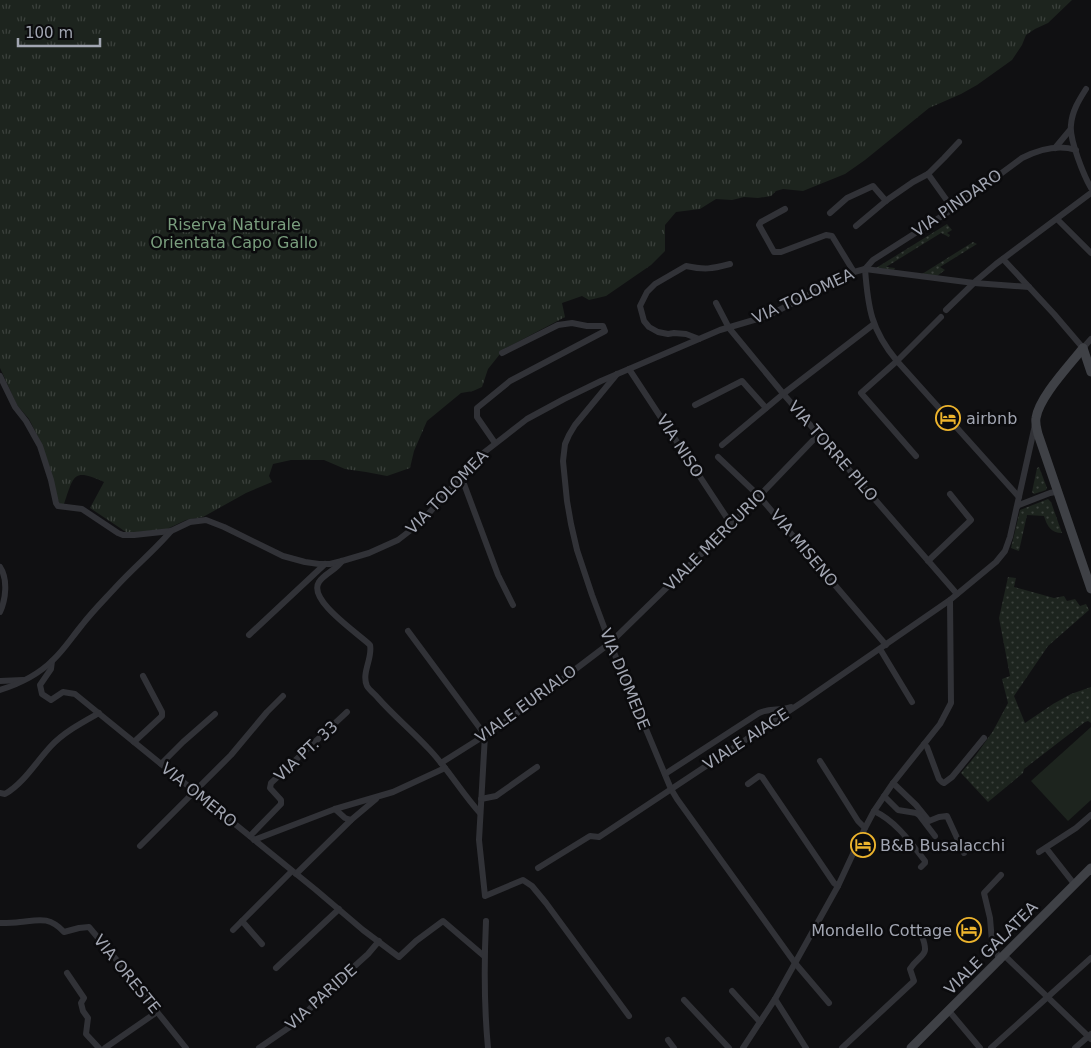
<svg xmlns="http://www.w3.org/2000/svg" width="1091" height="1048" font-family="'DejaVu Sans',sans-serif">
  <defs>
    <pattern id="grass-dots" width="8" height="8" patternUnits="userSpaceOnUse" patternTransform="scale(1.25)"><rect width="8" height="8" fill="#1d241e"/><path d="M2 2h.1M6 6h.1" fill="none" stroke="#3b413c" stroke-width="1.8" stroke-linecap="round"/></pattern>
    <pattern id="park-tufts" width="24" height="20" patternUnits="userSpaceOnUse" patternTransform="scale(1.25)"><rect width="24" height="20" fill="#1d241e"/><path d="M3 7l-1-3M5 7V3M7 7l1-3M15 17l-1-3M17 17v-4M19 17l1-3" fill="none" stroke="#3b413c"/></pattern>
  </defs>
  <rect width="100%" height="100%" fill="#101012"/>
  <!-- grass -->
  <g fill="url(#grass-dots)">
    <path d="M947,224l5,6 -5,3 3,2 -1,2 -8,-4 -55,34 9,1 -1,2 -18,-2z"/>
    <path d="M973,242l4,2 -37,23 5,3 -8,6 -15,-2z"/>
    <path d="M1039,467l8,21 -1,2 -12,4 -2,-2 5,-24z"/>
    <path d="M1048,499l3,3 11,31c-11,0 -15,-7 -18,-17l-17,-1 -8,36 -8,-3 9,-38z"/>
    <path d="M1008,577l8,1 -2,9 40,11 10,-2 3,5 8,-2 5,7 6,-2 3,6 -41,36 -34,50 11,27 28,-19 18,-10 20,-7v36l-3,-2 -3,1 -61,47 -1,4 -35,29 -27,-29 15,-18 17,-24 15,-28 -6,-24 8,-3 -11,-58z"/>
  </g>
  <!-- park -->
  <path fill="url(#park-tufts)" d="M0,0h1072l-24,23 -13,6 -9,6 -4,10 -10,15 -35,25 -16,9 -32,14 -64,52 -20,14 -42,17 -20,-2 -7,2 -5,5 -13,2 -14,-1 -12,3 -16,-1 -16,10 -24,3 -11,13v26l-14,14 -45,31 -17,4 -7,-4 -20,7 3,14 -61,32 -16,20 -6,18 -9,4 -12,2 -34,28 -13,30 -4,17 -23,8 -21,-4 -21,-3 -21,-9h-33l-18,4 -4,12 3,6 -26,11 -43,24 -17,3 -19,9 -29,3h-12l-36,-24 14,-26c-31,-14 -30,-7 -40,22h-4l-2,-4 -16,-55 -13,-26 -12,-14 -17,-37z"/>
  <!-- pitch -->
  <path fill="#1d241e" d="M1091,727v73l-23,21 -37,-40z"/>
  <g fill="none" stroke-linecap="round" stroke-linejoin="round">
    <!-- minor -->
    <g stroke="#313237" stroke-width="6">
      <path d="M1086,89c-7,11 -14,22 -15,36 -2,14 13,51 20,63"/>
      <path d="M1055,148l15,-18"/>
      <path d="M928,174l25,35"/>
      <path d="M785,209l-24,13 -2,3 15,27h7l45,-17 6,1 22,36"/>
      <path d="M830,213l17,-15 26,-12 13,15"/>
      <path d="M1057,219l34,34"/>
      <path d="M856,226l31,-26 26,-18 15,-8 16,-16 15,-16"/>
      <path d="M1003,259l51,55 29,34 8,-9"/>
      <path d="M865,269c3,39 6,61 32,92l122,136"/>
      <path d="M865,269l8,-9 80,-51 69,-51c16,-8 36,-14 54,-8"/>
      <path d="M716,303l13,25 57,69 171,197"/>
      <path d="M946,310l31,-30 19,-16 95,-71"/>
      <path d="M699,339l-13,-5 -12,-1 -6,1 -10,-2 -9,-5 -5,-6 -4,-15 7,-14 8,-8 31,-18c19,4 25,3 44,-2"/>
      <path d="M629,369l102,155"/>
      <path d="M617,374l-42,51 -6,10 -4,9 -2,17 4,40 4,23 6,26 15,45 18,48 61,146 6,10 118,164 34,40"/>
      <path d="M0,376l15,31 11,14 14,25 11,34 5,23 2,3 24,3 36,24 5,2h11l37,-4 19,-9 16,-2 18,7 59,29 22,6 14,2h11l12,-3 27,-8 29,-13 22,-17 62,-69 45,-35 37,-20 37,-18 119,-51 44,-13 13,-6 77,-39 11,-3 109,14 55,4"/>
      <path d="M695,405l47,-24 24,27"/>
      <path d="M495,443l-18,-26v-9l33,-27 95,-50 -2,-5h-16l-15,-3 -14,2 -56,28"/>
      <path d="M722,445l61,-51 91,-70"/>
      <path d="M916,456l-55,-63 36,-32 44,-44"/>
      <path d="M718,457l41,39 127,149"/>
      <path d="M461,476l37,99 15,30"/>
      <path d="M1017,507l2,-2 31,-12 5,-1 3,1"/>
      <path d="M342,561c-6,9 -18,13 -23,21 -12,18 40,52 51,63 3,13 -9,28 -3,41 2,4 8,8 11,12 15,17 33,32 49,49 20,20 34,45 53,66"/>
      <path d="M928,561l43,-41 -21,-26"/>
      <path d="M0,567c8,12 6,32 0,45"/>
      <path d="M408,631l77,104 -6,105 6,56 38,-16 9,6 14,17 83,113"/>
      <path d="M249,635l76,-71"/>
      <path d="M880,649l32,53"/>
      <path d="M52,661l-1,8 -11,16 2,9 9,6 12,-8 12,2 241,196 47,40 36,27 17,-16 27,-20 41,35"/>
      <path d="M0,681l23,-1"/>
      <path d="M0,690c19,-6 38,-15 53,-30 11,-10 19,-23 29,-35 10,-13 22,-25 33,-37 18,-20 39,-37 56,-57"/>
      <path d="M134,742l28,-26v-4l-19,-36"/>
      <path d="M924,744l3,3 12,32 3,3 2,1 8,-6 32,-39"/>
      <path d="M820,761l38,60 7,7"/>
      <path d="M441,763l54,-34 36,-26 79,-60 129,-126 79,-82"/>
      <path d="M161,764l22,-22 32,-28"/>
      <path d="M665,774l94,-61c10,-5 21,-2 32,-6"/>
      <path d="M893,783l23,22 13,16 10,-4 8,-1 17,37"/>
      <path d="M748,784l11,-8 3,1 72,106 4,3"/>
      <path d="M0,793l5,1c19,-11 31,-32 46,-48 13,-14 32,-24 48,-33"/>
      <path d="M884,796l14,14 18,3 3,2 16,21"/>
      <path d="M481,799l15,-3 41,-29"/>
      <path d="M335,809l10,9 6,2"/>
      <path d="M874,811c22,10 37,32 51,50v2l-4,4"/>
      <path d="M250,836l31,-32v-4l-11,-12 1,-5 76,-71"/>
      <path d="M254,840l81,-31 58,-17 52,-24"/>
      <path d="M140,846l91,-91 36,-43 16,-16"/>
      <path d="M1046,848l29,37"/>
      <path d="M1039,852l37,-24 15,-13"/>
      <path d="M538,868l52,-32 9,1 202,-134 149,-103"/>
      <path d="M296,874l55,-54 25,-21"/>
      <path d="M242,921l20,23"/>
      <path d="M486,921c-2,43 -2,85 2,127"/>
      <path d="M0,923c7,0 13,0 20,-1 19,-2 29,-6 44,10l15,-4 10,-1 46,55 23,31 28,35"/>
      <path d="M233,930l59,-59"/>
      <path d="M1005,956l86,83"/>
      <path d="M1000,961l-8,-19 -2,-24 -6,-25 17,-18"/>
      <path d="M276,968l63,-59"/>
      <path d="M67,973l17,25 -3,5 2,8 5,7 -2,16 13,14"/>
      <path d="M732,991l28,31"/>
      <path d="M775,999l31,49"/>
      <path d="M684,1000l45,48"/>
      <path d="M949,1011l31,37"/>
      <path d="M668,1040l6,8"/>
      <path d="M105,1048l52,-36"/>
      <path d="M259,1048l38,-26 28,-29 43,-39 11,-13"/>
      <path d="M743,1048l32,-49 63,-113 27,-58 9,-17 19,-28 47,-59 11,-21 -1,-103 46,-38 9,-11 5,-14 25,-112"/>
      <path d="M842,1048l72,-67 -4,-12c11,-17 20,-11 12,-33"/>
      <path d="M991,1048l100,-90"/>
      <path d="M1075,1048l16,-14"/>
    </g>
    <!-- secondary -->
    <g stroke="#3f4146" stroke-width="9">
      <path d="M1083,348c-13,17 -44,49 -47,70 -1,6 1,11 2,16l53,155"/>
      <path d="M1083,348l8,24"/>
      <path d="M911,1048l180,-180"/>
    </g>
  </g>
  <!-- icons -->
  <defs>
    <symbol id="hotel-ring" viewBox="-11 -11 22 22"><circle r="9.5" fill="#0b0b0d" stroke="#edb42d" stroke-width="1.5"/><path d="M-6-4.5h1.5V1H6V5H4.5V3h-9V5H-6ZM-4 0a1.8 1.8 0 1 1 3.6 0ZM.5 0V-2.5h3Q6-2.5 6 0Z" fill="#edb42d"/></symbol>
  </defs>
  <g fill-rule="evenodd">
    <use href="#hotel-ring" x="934" y="404" width="28" height="28"/>
    <use href="#hotel-ring" x="849" y="831" width="28" height="28"/>
    <use href="#hotel-ring" x="955" y="916" width="28" height="28"/>
  </g>
  <g text-anchor="middle" dominant-baseline="central" stroke-width="5" stroke-linejoin="round" paint-order="stroke">
    <!-- street labels -->
    <g font-size="16" fill="#a2a6b2" stroke="#0b0b0d">
      <text transform="translate(957 203) rotate(-35)">VIA PINDARO</text>
      <text transform="translate(803 296) rotate(-25)">VIA TOLOMEA</text>
      <text transform="translate(680 446) rotate(57)">VIA NISO</text>
      <text transform="translate(833 451) rotate(49)">VIA TORRE PILO</text>
      <text transform="translate(447 492) rotate(-46)">VIA TOLOMEA</text>
      <text transform="translate(715 540) rotate(-45)">VIALE MERCURIO</text>
      <text transform="translate(804 548) rotate(50)">VIA MISENO</text>
      <text transform="translate(625 679) rotate(68)">VIA DIOMEDE</text>
      <text transform="translate(526 704) rotate(-36)">VIALE EURIALO</text>
      <text transform="translate(746 739) rotate(-33)">VIALE AIACE</text>
      <text transform="translate(306 751) rotate(-43)">VIA PT. 33</text>
      <text transform="translate(199 795) rotate(39)">VIA OMERO</text>
      <text transform="translate(991 948) rotate(-45)">VIALE GALATEA</text>
      <text transform="translate(127 974) rotate(51)">VIA ORESTE</text>
      <text transform="translate(321 997) rotate(-42)">VIA PARIDE</text>
    </g>
    <!-- park labels -->
    <g font-size="16" fill="#799d7d" stroke="#0b0b0d">
      <text x="234" y="224">Riserva Naturale<tspan x="234" dy="18">Orientata Capo Gallo</tspan></text>
    </g>
    <!-- poi labels -->
    <g font-size="16" fill="#a2a6b2" stroke="#0b0b0d" text-anchor="start">
      <text x="966" y="418">airbnb</text>
      <text x="880" y="845">B&amp;B Busalacchi</text>
      <text x="952" y="930" text-anchor="end">Mondello Cottage</text>
    </g>
  </g>
  <!-- scale -->
  <path d="M18 38v8h82v-8" fill="none" stroke="#a2a6b2" stroke-width="2.5"/>
  <text x="25" y="38" font-size="15" fill="#a2a6b2" stroke="#0b0b0d" stroke-width="4" paint-order="stroke">100 m</text>
</svg>
